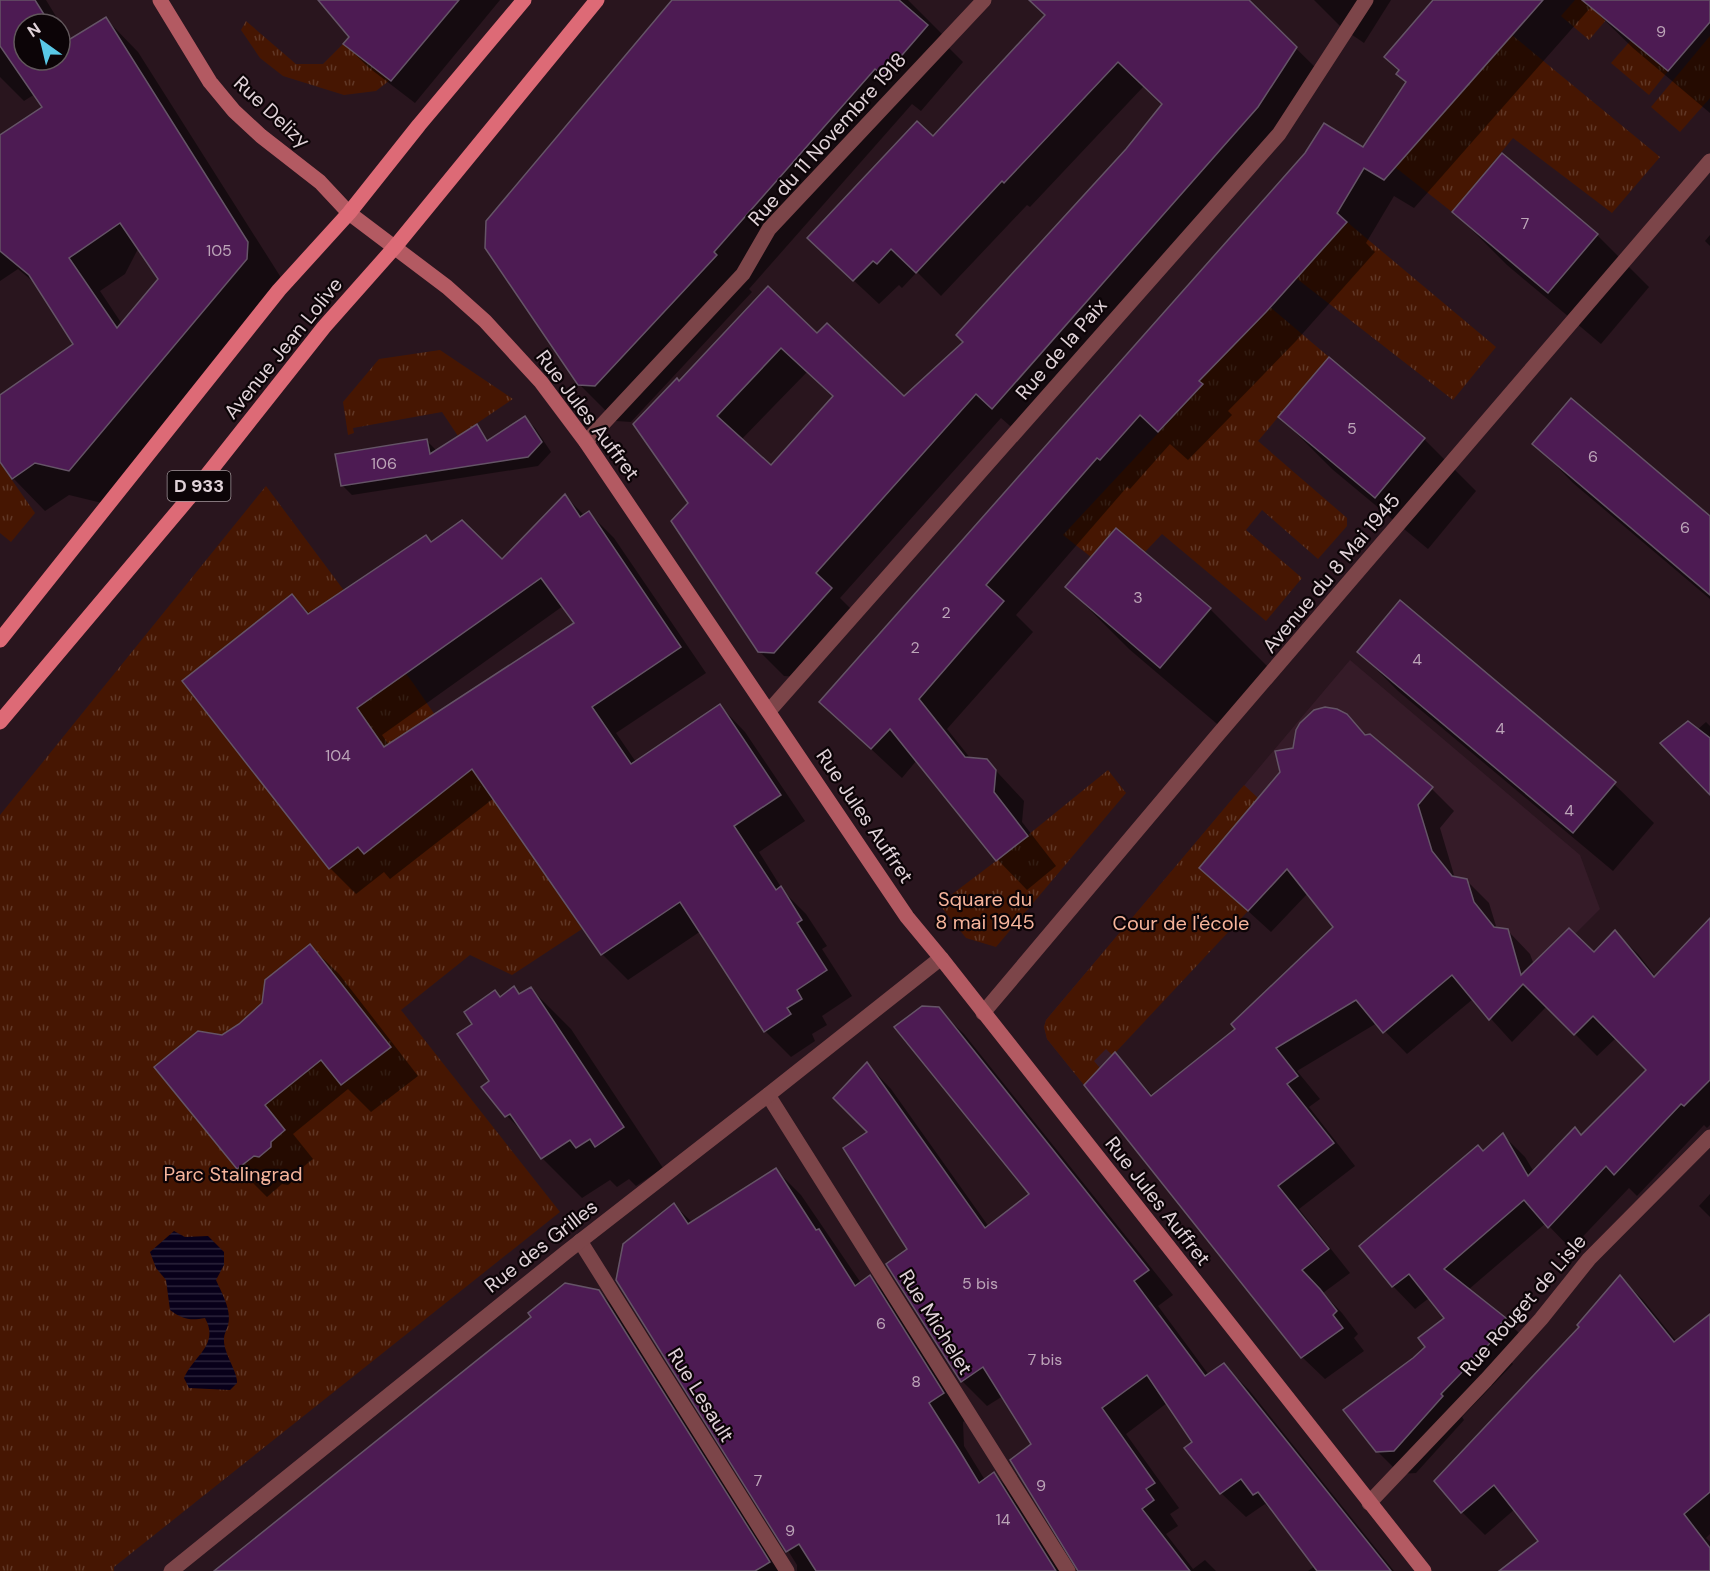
<svg xmlns="http://www.w3.org/2000/svg" width="1710" height="1571" font-family="'DM Sans',sans-serif">
  <defs>
    <pattern id="grass-tufts" width="24" height="20" patternUnits="userSpaceOnUse" patternTransform="scale(1.5)"><rect width="24" height="20" fill="#461602"/><path d="M3 7l-1-3M5 7V3M7 7l1-3M15 17l-1-3M17 17v-4M19 17l1-3" fill="none" stroke="#603726"/></pattern>
    <pattern id="water-rules" width="6" height="5" patternUnits="userSpaceOnUse" patternTransform="scale(1.5)"><rect width="6" height="5" fill="#08001a"/><path d="M0 2.5h6" fill="none" stroke="#2c243b"/></pattern>
  </defs>
  <rect width="100%" height="100%" fill="#29151e"/>
  <!-- built -->
  <path fill="#351b28" d="M1350,660l230,195 20,54 -111,111 -160,-196 -245,261 -37,-46 -3,-12 2,-7z"/>
  <!-- grass -->
  <g fill="url(#grass-tufts)">
    <path d="M1575,0h8l23,20 -17,20 -28,-24z"/>
    <path d="M246,21l50,43h27l20,-20 47,36 -14,11 -32,4 -61,-19 -23,-18 -19,-28z"/>
    <path d="M1512,35l148,122 -48,56 -99,-75 -61,74 -57,-45z"/>
    <path d="M1710,36v62l-30,34 -29,-25z"/>
    <path d="M1631,40l37,31 -19,24 -38,-32z"/>
    <path d="M1347,222l149,125 -43,53 -157,-122z"/>
    <path d="M1270,307l59,50 -71,84 89,77v8l-29,33 -56,-49 -16,20 56,48 -36,43 -104,-87 -17,18 -30,-24 -24,29 -28,-22 140,-150 -4,-4z"/>
    <path d="M440,350l73,49 -55,37 -16,-24 -89,16 1,5 -6,2 -5,-33 36,-43z"/>
    <path d="M0,463l35,50 -24,29 -11,-9z"/>
    <path d="M266,486l147,197 169,246 -70,46 -42,-20 -69,55 159,202 -446,355v4h-114v-756z"/>
    <path d="M1108,770l18,23 -130,154 -30,-9 -27,-34 57,-43z"/>
    <path d="M1244,785l14,13 -59,70 49,43 -133,142 -3,2 -6,-6 -12,12 6,7 -16,17 -37,-46 -3,-12 2,-7z"/>
  </g>
  <!-- water -->
  <path fill="url(#water-rules)" d="M174,1231l11,6 23,-1 16,16v13l-8,15c6,14 16,30 12,45 -1,4 -4,9 -4,14 -1,14 14,33 13,44l-7,7 -41,-2 -5,-10c9,-22 36,-33 21,-60 -15,3 -23,1 -35,-8l-4,-30 -10,-12 -6,-16z"/>
  <!-- shadow -->
  <g fill="#0007" fill-rule="evenodd">
    <path d="M0,0h46l25,41 35,-22 32,33 142,224 -1,16 -177,211 -33,-8 -24,16 -32,-33 -13,-18v-64l75,-51 -38,-60 -19,-16 -18,12v-145l44,-29 -9,-13 -11,7 -24,-24zM24,24h36v36h-36zM139,247l21,32 -38,45 -22,-33 25,-17z"/>
    <path d="M320,0h180l-85,103 -47,-36 -23,-23 5,-7z"/>
    <path d="M675,0h233l38,38 -3,4 20,20 -42,49 -9,-7 -163,185 3,3 -121,130 -15,-1 -37,-37z"/>
    <path d="M1030,0h217l73,72 -37,60 -266,300 -16,-14 -161,180 16,16 -57,63 -15,-1 -25,-25 -69,-148 -11,-120 138,-48 87,63 61,-56 198,-238 -19,-18 -114,121 -3,-2 -86,91 -24,-24 -15,16 -3,-3 -20,19 -45,-42 99,-124 113,-122zM807,372l27,25 -63,70 -30,-27z"/>
    <path d="M1314,0h77l-27,43 -22,-15z"/>
    <path d="M1435,0h275v113l-77,-65 -42,-41 -177,201 -20,-12 -28,47 9,9 -79,89 -68,70 4,4 -44,45 -18,-16 -40,45 -3,-2 -111,128 17,17 -86,97 24,30 15,1 38,41 -2,21 34,44 -29,24 -29,-30 -81,-100 -15,18 -81,-76 543,-553 43,-66z"/>
    <path d="M1454,212l143,23 52,52 -48,57 -94,-79z"/>
    <path d="M1710,235v11l-5,-5z"/>
    <path d="M1280,417l144,22 52,52 -48,58 -96,-80z"/>
    <path d="M525,418l10,10 16,24 -13,14 -186,29 -10,-10 84,-45 11,11 39,-25 14,16z"/>
    <path d="M1534,443l176,75v81l-137,-116z"/>
    <path d="M565,496l20,20 4,-3 25,25 92,135 -90,60 20,29 84,-56 25,26 60,89 -46,31 25,40 22,22 21,32 -5,3 30,47 -30,20 5,9 -15,9 3,7 -24,16 -26,-26 -64,-100 -73,49 -26,-26 -108,-156 -104,81 -6,-7 -28,22 -26,-26 -38,-272 18,18 116,-77 6,6 71,18zM563,606l13,17 -187,122 -7,-10z"/>
    <path d="M1067,587l143,22 62,62 -49,58 -94,-80z"/>
    <path d="M1359,652l255,132 40,39 -41,48 -215,-180z"/>
    <path d="M1346,716l20,20h4l62,53 22,22 -14,17 14,47 2,3 10,2 23,23 7,23 2,3 10,2 22,23 4,11 60,-11 21,-22 23,22 18,23 54,-47v195l-3,3 -3,-3 -67,71 -8,-8 -58,61 -25,-26 -78,67 37,29 22,22 -17,19 3,4 -51,53 2,3 -48,53 -16,1 -23,-23 50,-104 19,-28 -17,-21 -14,11 -22,-23 -32,-40 122,-94 20,-17 22,22 9,15 48,-36 66,-66 -32,-32 -19,18 -50,-50 -35,36 -39,-43 -66,55 -30,-31 -80,48 23,28 -11,8 46,59 -56,43 51,64 -27,20 19,20 16,21 -4,4 10,13 -39,28 -23,-22 -187,-303 38,42 84,-67 98,-102 -27,-34 -37,39 -70,-64 81,-96 13,-23z"/>
    <path d="M1706,722l4,4v67l-13,-63z"/>
    <path d="M310,946l29,28 79,102 -47,36 -23,-23 -55,45 20,25 -15,12 1,5 -11,9 -6,-1 -15,13 -29,-29 -82,-100 67,-31 17,-12 24,-21z"/>
    <path d="M514,988l7,7 10,-6 40,40 92,139 -27,18 -7,-7 -12,8 -7,-7 -28,18 -40,-40 -14,-21 -21,-21 -16,-34 -17,-57 27,-27z"/>
    <path d="M938,1009l26,25 209,261 -15,11 51,69 15,-10 25,25 145,181h-86l7,-5 -35,-47 -15,-15 -19,13 -25,-24 -27,-50 -27,-40 -41,31 53,74 -9,6 8,12 -12,8 27,35 12,-9 11,11h-138v-6l-45,-120 -30,-49 -16,10 -25,-25 -53,-132 -40,-117 -2,-68 24,25 98,138 42,-32z"/>
    <path d="M776,1170l25,25 60,88 9,-6 25,25 73,117 -5,3 1,24 21,34 9,-6 25,25 45,72h-267v-6l-179,-285 56,-75 19,18z"/>
    <path d="M1710,1194v23l-11,-11z"/>
    <path d="M1620,1277l23,23 34,42 33,-26v218l-4,4 4,4v29h-208l38,-30 -25,-32 -30,26 -23,-23 119,-185z"/>
    <path d="M598,1291l26,26 159,254h-567z"/>
  </g>
  <!-- building -->
  <g fill="#4d1b53" stroke="#655467" stroke-width="1.5" fill-rule="evenodd">
    <path d="M0,0h35l15,24h-26v36h36v-19l2,3 44,-27 142,225 -1,17 -178,212 -34,-8 -23,16 -12,-17v-67l73,-51 -44,-69 -29,-24v-116l42,-28 -42,-61zM120,223l38,56 -41,49 -48,-70z"/>
    <path d="M318,0h141l-68,81 -48,-37 6,-7z"/>
    <path d="M672,0h227l29,25 -44,51 -9,-7 -161,183 3,3 -122,131 -17,-1 -93,-137 1,-27z"/>
    <path d="M1029,0h220l48,47 -39,60 -266,302 -16,-15 -160,179 16,15 -58,65 -16,-1 -87,-131 17,-18 -55,-79 44,-46 2,3 89,-95 49,47 10,-10 77,73 59,-54 -7,-7 170,-186 36,-45 -44,-42 -114,121 -2,-2 -86,92 -25,-24 -14,15 -4,-3 -20,20 -46,-43 110,-117 16,15 112,-121zM781,348l52,48 -62,69 -54,-49z"/>
    <path d="M1433,0h110l-159,180 -20,-12 -27,45 10,9 -81,90 -67,69 4,3 -45,48 -18,-17 -40,45 -3,-2 -111,127 18,16 -85,98 46,58 22,2 9,11 -2,22 34,44 -32,25 -106,-132 -19,20 -52,-47 486,-549 19,-30 39,24 43,-65 -10,-8 3,-4 -15,-13z"/>
    <path d="M1582,0h128v22l-42,49z"/>
    <path d="M1502,153l96,81 -50,59 -96,-81z"/>
    <path d="M1329,357l96,81 -50,60 -97,-81z"/>
    <path d="M1571,398l139,118v79l-178,-151z"/>
    <path d="M525,416l17,26 -14,15 -187,29 -6,-32 92,-15 3,15 47,-30 10,17z"/>
    <path d="M565,494l15,23 9,-6 92,136 -89,60 39,57 89,-60 61,91 -47,31 42,64 5,-4 21,34 -5,3 30,47 -30,20 5,9 -15,9 4,6 -27,18 -84,-130 -79,53 -129,-186 -108,85 -6,-7 -29,22 -147,-188 110,-87 16,20 118,-79 5,7 31,-22 40,39zM541,578l33,45 -190,124 -27,-39z"/>
    <path d="M1116,528l95,80 -51,60 -95,-81z"/>
    <path d="M1400,600l216,182 -43,51 -216,-181z"/>
    <path d="M1325,707l12,2 10,5 18,21 5,-1 63,53 -15,18 14,46 20,25 15,3 7,23 20,25 14,2 13,46 48,-47 25,24 21,-22 39,47 56,-59v162l-26,26 -3,-2 -67,71 -8,-9 -58,62 -24,-28 -80,69 62,49 -17,19 3,4 -51,53 2,2 -49,55 -18,1 -33,-42 70,-52 12,-11 -7,-9 26,-20 -35,-44 -17,13 -33,-41 119,-101 5,6 20,-18 25,43 47,-49 6,8 65,-65 -53,-54 -19,19 -51,-51 -34,36 -37,-45 -69,58 -27,-33 -80,48 22,28 -11,8 47,59 -56,43 51,63 -27,21 18,19 17,22 -4,4 10,13 -42,30 -217,-273 31,-33 36,44 84,-67 -4,-5 102,-97 -46,-58 -39,42 -49,-43 81,-96 -5,-21 18,-3 3,-18 4,-7 14,-13z"/>
    <path d="M1688,721l22,17v57l-50,-52z"/>
    <path d="M310,944l81,103 -50,38 -20,-25 -56,45 20,25 -14,12v5l-12,10 -5,-1 -17,13 -83,-102 44,-36 24,4 17,-11 23,-21 3,-23z"/>
    <path d="M514,986l5,8 12,-7 93,140 -29,20 -5,-8 -14,9 -6,-8 -29,19 -31,-45 -5,3 -24,-30 8,-6 -32,-47 15,-10 -8,-12 31,-22 5,7z"/>
    <path d="M922,1006l17,1 210,263 -15,11 71,95 19,-13 167,208h-74l-59,-79 -5,3 -12,-16 -21,15 -36,-46 8,-6 -45,-67 -45,33 53,75 -9,6 8,11 -12,9 48,62h-112l-68,-111 21,-16 -48,-77 -22,15 -75,-118 21,-15 -64,-101 24,-16 -34,-34 34,-36 118,166 44,-34 -135,-167z"/>
    <path d="M776,1168l40,62 3,-1 36,57 15,-11 74,118 -15,10 30,47 20,33 15,-11 62,99h-240l-17,-27 -13,8 -170,-272 7,-36 51,-41 14,21z"/>
    <path d="M1620,1275l54,67 36,-28v178l-26,22 26,34v23h-211l39,-30 -44,-56 -33,28 -27,-32 145,-154 -2,-2z"/>
    <path d="M565,1283l34,7 171,272 -15,9h-541l317,-254 -3,-4z"/>
  </g>
  <g fill="none" stroke-linecap="round" stroke-linejoin="round">
    <!-- minor -->
    <g stroke="#7c4549" stroke-width="15">
      <path d="M586,442l157,-168 26,-45 215,-229"/>
      <path d="M769,711l510,-577 87,-134"/>
      <path d="M983,1013l232,-275 495,-577"/>
      <path d="M768,1095l300,476"/>
      <path d="M580,1241l207,330"/>
      <path d="M1369,1503l117,-123 55,-61 48,-60 121,-122"/>
      <path d="M171,1571l394,-318 203,-158 173,-137"/>
    </g>
    <!-- secondary -->
    <path stroke="#b35a62" stroke-width="15" d="M160,0l50,82 24,29 27,25 59,46 29,31 98,74 38,34 56,61 45,60 321,475 34,41 483,613"/>
    <!-- primary -->
    <g stroke="#dd6a76" stroke-width="15">
      <path d="M0,640l279,-350 70,-77 70,-88 105,-125"/>
      <path d="M0,722l188,-223 136,-172 70,-79 203,-248"/>
    </g>
  </g>
  <g text-anchor="middle" dominant-baseline="central" stroke-width="4.5" stroke-linejoin="round" paint-order="stroke">
    <!-- number labels -->
    <g font-size="16" fill="#bca5b8">
      <text x="1661" y="31">9</text>
      <text x="1525" y="223">7</text>
      <text x="219" y="250">105</text>
      <text x="1352" y="428">5</text>
      <text x="1593" y="456">6</text>
      <text x="384" y="463">106</text>
      <text x="1685" y="527">6</text>
      <text x="1138" y="597">3</text>
      <text x="946" y="612">2</text>
      <text x="915" y="647">2</text>
      <text x="1417" y="659">4</text>
      <text x="1500" y="728">4</text>
      <text x="338" y="755">104</text>
      <text x="1569" y="810">4</text>
      <text x="980" y="1283">5 bis</text>
      <text x="881" y="1323">6</text>
      <text x="1045" y="1359">7 bis</text>
      <text x="916" y="1381">8</text>
      <text x="758" y="1480">7</text>
      <text x="1041" y="1485">9</text>
      <text x="1003" y="1519">14</text>
      <text x="790" y="1530">9</text>
    </g>
    <!-- shield labels -->
    <rect fill="#0c0407" stroke="#a1959a" stroke-width="1.5" x="167.5" y="471" width="63" height="30" rx="4.5"/>
    <g font-size="18" font-weight="bold" fill="#e1d3d9">
      <text x="199" y="486">D 933</text>
    </g>
    <!-- street labels -->
    <g font-size="20" fill="#e1d3d9" stroke="#0c0407">
      <text transform="translate(272 112) rotate(43)">Rue Delizy</text>
      <text transform="translate(827 139) rotate(-48)">Rue du 11 Novembre 1918</text>
      <text transform="translate(283 348) rotate(-51)">Avenue Jean Lolive</text>
      <text transform="translate(1061 349) rotate(-49)">Rue de la Paix</text>
      <text transform="translate(588 415) rotate(53)">Rue Jules Auffret</text>
      <text transform="translate(1331 573) rotate(-50)">Avenue du 8 Mai 1945</text>
      <text transform="translate(865 816) rotate(56)">Rue Jules Auffret</text>
      <text transform="translate(1158 1201) rotate(52)">Rue Jules Auffret</text>
      <text transform="translate(541 1246) rotate(-38)">Rue des Grilles</text>
      <text transform="translate(1523 1305) rotate(-49)">Rue Rouget de Lisle</text>
      <text transform="translate(936 1322) rotate(58)">Rue Michelet</text>
      <text transform="translate(701 1395) rotate(58)">Rue Lesault</text>
    </g>
    <!-- park labels -->
    <g font-size="20" fill="#f6b49b" stroke="#0c0407">
      <text x="985" y="899">Square du<tspan x="985" dy="23">8 mai 1945</tspan></text>
      <text x="1181" y="923">Cour de l'école</text>
      <text x="233" y="1174">Parc Stalingrad</text>
    </g>
  </g>
  <!-- north arrow -->
  <g transform="translate(42 42) rotate(326)"><circle r="28" fill="#0c0407" stroke="#61575b" stroke-width="1.5"/>
  <path d="M0-4.5L10 22L0 15L-10 22Z" fill="#5ac8e6"/>
  <text y="-9" font-size="16" font-weight="bold" text-anchor="middle" fill="#e1d3d9">N</text>
  </g>
</svg>
